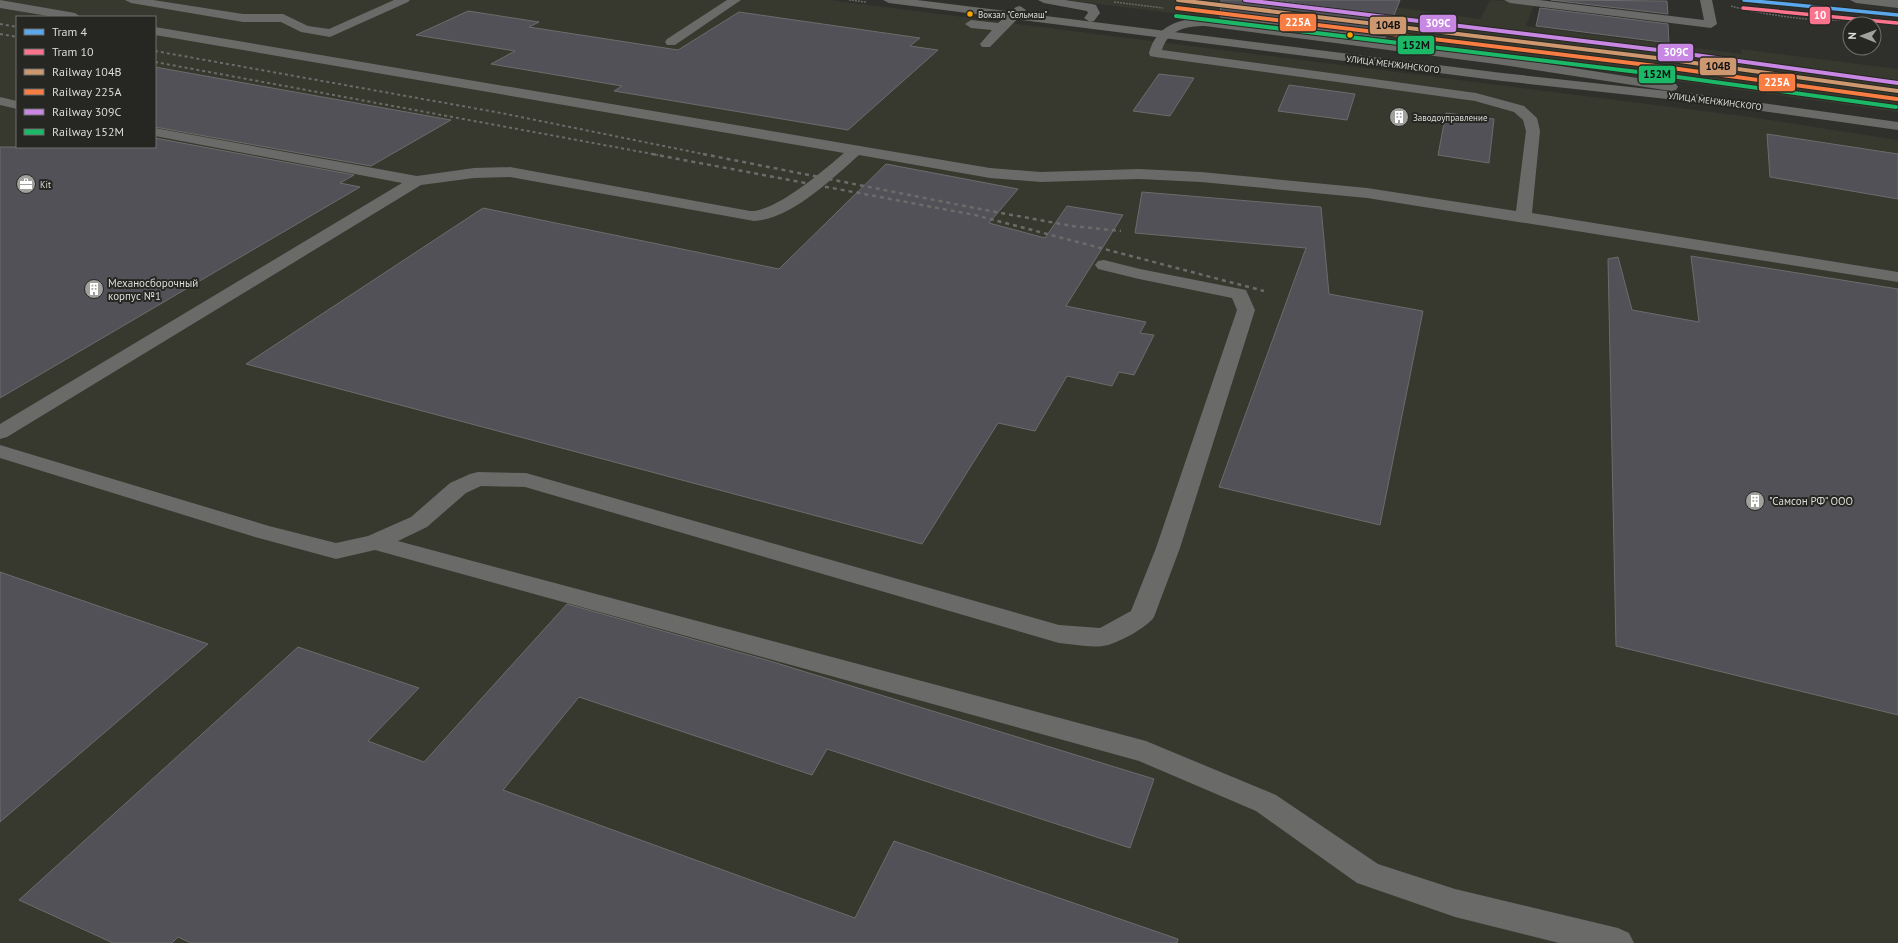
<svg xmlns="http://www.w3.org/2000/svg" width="1898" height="943" font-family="'PT Sans',sans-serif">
  <rect width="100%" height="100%" fill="#2f302c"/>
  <!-- built -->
  <g fill="#37382e" fill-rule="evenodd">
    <path d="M0,0h830l921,117 147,23v803h-1898zM17,17h138v130h-138z"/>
    <path d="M1065,0h280l135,19 10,-19 45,3 -9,23 216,28 -1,-5 157,20v43l-596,-83z"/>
  </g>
  <!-- building -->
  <g fill="#525158" stroke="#6c6c6c">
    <path d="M1221,0h179l-15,38 -165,-21z"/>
    <path d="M1551,0l116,1 1,13z"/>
    <path d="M1540,8l128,16 1,19 -133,-17z"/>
    <path d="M468,11l71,11 -10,5 149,23 61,-38 181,26 -10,8 28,4 -90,80 -234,-39 8,-5 -131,-22 24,-13 -99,-16z"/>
    <path d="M155,67l296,53 -80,46 -216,-39z"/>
    <path d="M1159,74l35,4 -24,38 -37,-5z"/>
    <path d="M1289,85l66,9 -8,26 -69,-9z"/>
    <path d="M1446,113l48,6 -5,44 -51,-8z"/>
    <path d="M1767,134l131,20v45l-128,-22z"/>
    <path d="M155,138l199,37 -14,8 20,4 -360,211v-251h155z"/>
    <path d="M886,164l132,25 -29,34 56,15 22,-32 56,9 -57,91 80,16 -6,11 14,2 -20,40 -15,-3 -7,14 -45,-10 -32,55 -37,-8 -76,121 -676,-180 237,-156 296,61z"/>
    <path d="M1142,192l179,15 8,87 94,17 -43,214 -161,-38 87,-239 -171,-15z"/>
    <path d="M1691,256l207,33v426l-282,-69 -8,-387 10,-2 14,53 67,12z"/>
    <path d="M0,572l208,72 -208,178z"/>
    <path d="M567,604l203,57 384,118 -24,69 -303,-99 -15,26 -233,-78 -76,93 352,128 39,-77 284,98 -1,4h-986l-13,-6 -6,6h-59l-94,-43 279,-253 121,41 -51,53 56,21z"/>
  </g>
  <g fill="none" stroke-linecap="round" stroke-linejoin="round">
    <!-- path -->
    <g stroke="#676765" stroke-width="1.5" stroke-dasharray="2 1" stroke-linecap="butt">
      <path d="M849,0l17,2"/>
      <path d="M1114,2l49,6"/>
      <path d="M1731,6c30,8 85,17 116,13"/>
    </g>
    <!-- minor -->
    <g fill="#6a6a68" fill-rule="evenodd">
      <path d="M0,0l75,13 6,4h-27l-54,-9z"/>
      <path d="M125,0h28l90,14h40l25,12 21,3 65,-29h16l-2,2 -78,35 -29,-5 -20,-10h-38l-112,-19z"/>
      <path d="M727,0h14l-66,45h-8l-2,-3 2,-3z"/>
      <path d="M1038,0h27l27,4 4,1 4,8 -6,8 -4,1 -6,-4 4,-5 -1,-2 -43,-8z"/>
      <path d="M1504,0h35l165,20 -4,-20h12l5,24 -6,4 -201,-25z"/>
      <path d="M1020,6l6,4 -36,37h-8l-2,-3 12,-14 -21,-2 -6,-4 6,-4 27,3 18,-16z"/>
      <path d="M1205,18l298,39 173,27 2,3 -2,3 -5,1 -168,-26 -298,-39c-19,0 -37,4 -43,24l314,43 48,13 13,12 3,13 -8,82 366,59v10l-531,-84 -166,-16 -62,-3 -98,3 -51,-4 -131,-23c-27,24 -68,64 -105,66l-244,-44 -36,1 -53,7 -414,252 -7,2v-15l402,-241 -247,-47v-8l262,48 57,-8 36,-1 240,44c26,1 74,-41 94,-58l-689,-118v-8l835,141 51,4 98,-3 62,3 166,16 149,23 10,-80 -3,-11 -9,-8 -39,-11 -320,-44 -5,-1 -1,-3c7,-27 30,-35 56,-35z"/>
      <path d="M0,97l17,4v8l-17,-4z"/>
      <path d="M1104,260l36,9 106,21 9,20 -75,238 -26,69c-6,10 -39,28 -51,29 -14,2 -30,-2 -44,-3l-534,-156 -44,-1 -15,7 -39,34 -29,14 748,200 130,54 102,69 77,25 163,39 11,5 5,10h-75l-104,-26 -98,-34 -101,-72 -117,-50 -764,-211 -39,9 -81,-22 -255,-79v-13l269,81 67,17 32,-7 43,-19 39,-34 20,-9 8,-2 48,1 533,152 41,3 31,-17 25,-63 81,-238 -5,-12 -93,-19 -41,-10 -3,-4 3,-4z"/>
    </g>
    <!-- major -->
    <g fill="#6a6b68" fill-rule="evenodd">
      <path d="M883,0h34l585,73 202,22 194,27v8l-194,-27 -202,-22 -613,-78z"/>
      <path d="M1850,0h48v8l-42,-5z"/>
    </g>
    <!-- rail-far1 -->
    <g stroke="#6b6c69" stroke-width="2" stroke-dasharray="3 3" stroke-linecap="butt">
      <path d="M1268,0l630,82"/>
      <path d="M0,24l17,3"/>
      <path d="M0,34l17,3"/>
      <path d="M155,51l346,62 207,42"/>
      <path d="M155,62l503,93"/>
    </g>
    <!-- rail -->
    <g stroke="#6b6c69" stroke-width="2.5" stroke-dasharray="4 4" stroke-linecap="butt">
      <path d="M652,154l323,61 289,76"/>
      <path d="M703,154l282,56 87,16 49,5"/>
    </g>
    <defs>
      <path id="rail-1" d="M1178,0l487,59 233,32"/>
      <path id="rail-2" d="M1177,8l487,59 233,32"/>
      <path id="rail-3" d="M1245,0l421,51 232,32"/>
      <path id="rail-4" d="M1176,16l487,59 233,32"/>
    </defs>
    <!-- rail-1 casing -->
    <use href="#rail-1" stroke="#262722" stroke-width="6"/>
    <!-- rail-2 casing -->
    <use href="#rail-2" stroke="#262722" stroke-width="6"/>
    <!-- rail-3 casing -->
    <use href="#rail-3" stroke="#262722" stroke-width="6"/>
    <!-- rail-4 casing -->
    <use href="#rail-4" stroke="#262722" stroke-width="6"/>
    <!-- rail-1 -->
    <use href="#rail-1" stroke="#cd976f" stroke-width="4"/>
    <!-- rail-2 -->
    <use href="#rail-2" stroke="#f77d43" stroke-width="4"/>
    <!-- rail-3 -->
    <use href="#rail-3" stroke="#c787e3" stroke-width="4"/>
    <!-- rail-4 -->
    <use href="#rail-4" stroke="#1ab867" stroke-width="4"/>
    <defs>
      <path id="tram-1" d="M1744,0l154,15"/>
      <path id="tram-2" d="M1743,8l154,15"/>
    </defs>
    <!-- tram-1 casing -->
    <use href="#tram-1" stroke="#262722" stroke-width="5.5"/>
    <!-- tram-2 casing -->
    <use href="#tram-2" stroke="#262722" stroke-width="5.5"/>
    <!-- tram-1 -->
    <use href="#tram-1" stroke="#5aa8eb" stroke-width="3.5"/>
    <!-- tram-2 -->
    <use href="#tram-2" stroke="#fc738d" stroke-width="3.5"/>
  </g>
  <!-- icons -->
  <defs>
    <symbol id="building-disc" viewBox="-11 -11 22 22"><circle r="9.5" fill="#a0a09d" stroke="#262722"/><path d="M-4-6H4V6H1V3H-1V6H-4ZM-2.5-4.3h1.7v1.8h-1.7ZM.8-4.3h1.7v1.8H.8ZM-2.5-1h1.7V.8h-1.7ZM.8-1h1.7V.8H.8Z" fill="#fff"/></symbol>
    <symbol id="office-disc" viewBox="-11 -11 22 22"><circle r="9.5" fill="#a0a09d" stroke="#262722"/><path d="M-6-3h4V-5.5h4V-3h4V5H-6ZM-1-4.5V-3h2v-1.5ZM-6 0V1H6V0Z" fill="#fff"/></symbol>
  </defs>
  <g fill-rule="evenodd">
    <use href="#building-disc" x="1388" y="106" width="22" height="22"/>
    <use href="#office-disc" x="15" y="173" width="22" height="22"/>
    <use href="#building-disc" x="83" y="278" width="22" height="22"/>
    <use href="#building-disc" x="1744" y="490" width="22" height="22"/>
  </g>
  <!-- markers -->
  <g fill="#f7a600" stroke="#262722" stroke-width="1.5">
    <circle cx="970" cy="14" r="3.5"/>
    <circle cx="1350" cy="35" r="3.5"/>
  </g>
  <g text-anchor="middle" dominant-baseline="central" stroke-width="4" stroke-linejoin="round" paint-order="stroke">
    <!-- far-bus labels -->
    <g font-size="9" fill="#ddddda" stroke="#262722" text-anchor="start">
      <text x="978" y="14">Вокзал "Сельмаш"</text>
    </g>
    <!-- far-street labels -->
    <g font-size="9" fill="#ddddda" stroke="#262722">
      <text transform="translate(1393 64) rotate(7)">УЛИЦА МЕНЖИНСКОГО</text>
      <text transform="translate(1715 101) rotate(7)">УЛИЦА МЕНЖИНСКОГО</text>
    </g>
    <!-- far-poi labels -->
    <g font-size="9" fill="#ddddda" stroke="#262722" text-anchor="start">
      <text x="1413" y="117">Заводоуправление</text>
      <text x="40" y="184">Kit</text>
    </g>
    <!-- poi labels -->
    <g font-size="11" fill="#ddddda" stroke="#262722" text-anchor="start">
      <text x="108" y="283">Механосборочный<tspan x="108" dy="13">корпус №1</tspan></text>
      <text x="1769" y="501">"Самсон РФ" ООО</text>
    </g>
  </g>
  <g stroke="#262722" stroke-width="1.5">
    <rect x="1809" y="6" width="22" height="19" rx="4" fill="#fc738d"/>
    <rect x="1279" y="13" width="38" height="19" rx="4" fill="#f77d43"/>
    <rect x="1419" y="14" width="38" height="19" rx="4" fill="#c787e3"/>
    <rect x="1369" y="16" width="38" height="19" rx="4" fill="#cd976f"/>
    <rect x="1397" y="35" width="38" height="20" rx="4" fill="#1ab867"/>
    <rect x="1657" y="43" width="37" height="19" rx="4" fill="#c787e3"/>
    <rect x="1699" y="57" width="38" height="19" rx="4" fill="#cd976f"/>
    <rect x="1638" y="65" width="38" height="19" rx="4" fill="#1ab867"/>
    <rect x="1758" y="73" width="38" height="19" rx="4" fill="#f77d43"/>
  </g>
  <g font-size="11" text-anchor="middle" font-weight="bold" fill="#fff">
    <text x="1820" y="19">10</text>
    <text x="1298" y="26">225А</text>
    <text x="1438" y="27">309С</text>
    <text x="1676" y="56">309С</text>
    <text x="1777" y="86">225А</text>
  </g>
  <g font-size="11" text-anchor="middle" font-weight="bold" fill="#111">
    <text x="1388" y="29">104В</text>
    <text x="1416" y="49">152М</text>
    <text x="1718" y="70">104В</text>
    <text x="1657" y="78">152М</text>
  </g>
  <!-- legend -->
  <rect x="16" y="16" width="140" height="132" fill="#262722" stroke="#6f706c"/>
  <rect x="24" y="29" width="20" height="6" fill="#5aa8eb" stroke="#6f706c"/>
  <text x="52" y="36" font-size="12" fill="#ddddda">Tram 4</text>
  <rect x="24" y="49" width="20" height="6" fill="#fc738d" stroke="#6f706c"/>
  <text x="52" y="56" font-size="12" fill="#ddddda">Tram 10</text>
  <rect x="24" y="69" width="20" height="6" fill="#cd976f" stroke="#6f706c"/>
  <text x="52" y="76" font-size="12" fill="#ddddda">Railway 104В</text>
  <rect x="24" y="89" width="20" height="6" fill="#f77d43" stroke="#6f706c"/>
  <text x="52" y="96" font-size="12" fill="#ddddda">Railway 225А</text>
  <rect x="24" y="109" width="20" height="6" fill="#c787e3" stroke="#6f706c"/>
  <text x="52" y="116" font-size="12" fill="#ddddda">Railway 309С</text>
  <rect x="24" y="129" width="20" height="6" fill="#1ab867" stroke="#6f706c"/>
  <text x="52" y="136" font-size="12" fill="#ddddda">Railway 152М</text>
  <!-- north arrow -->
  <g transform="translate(1862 36) rotate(271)"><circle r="19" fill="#262722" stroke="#6f706c"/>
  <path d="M0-3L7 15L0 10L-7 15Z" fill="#a0a09d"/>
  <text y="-6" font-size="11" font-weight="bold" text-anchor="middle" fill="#ddddda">N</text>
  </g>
</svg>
